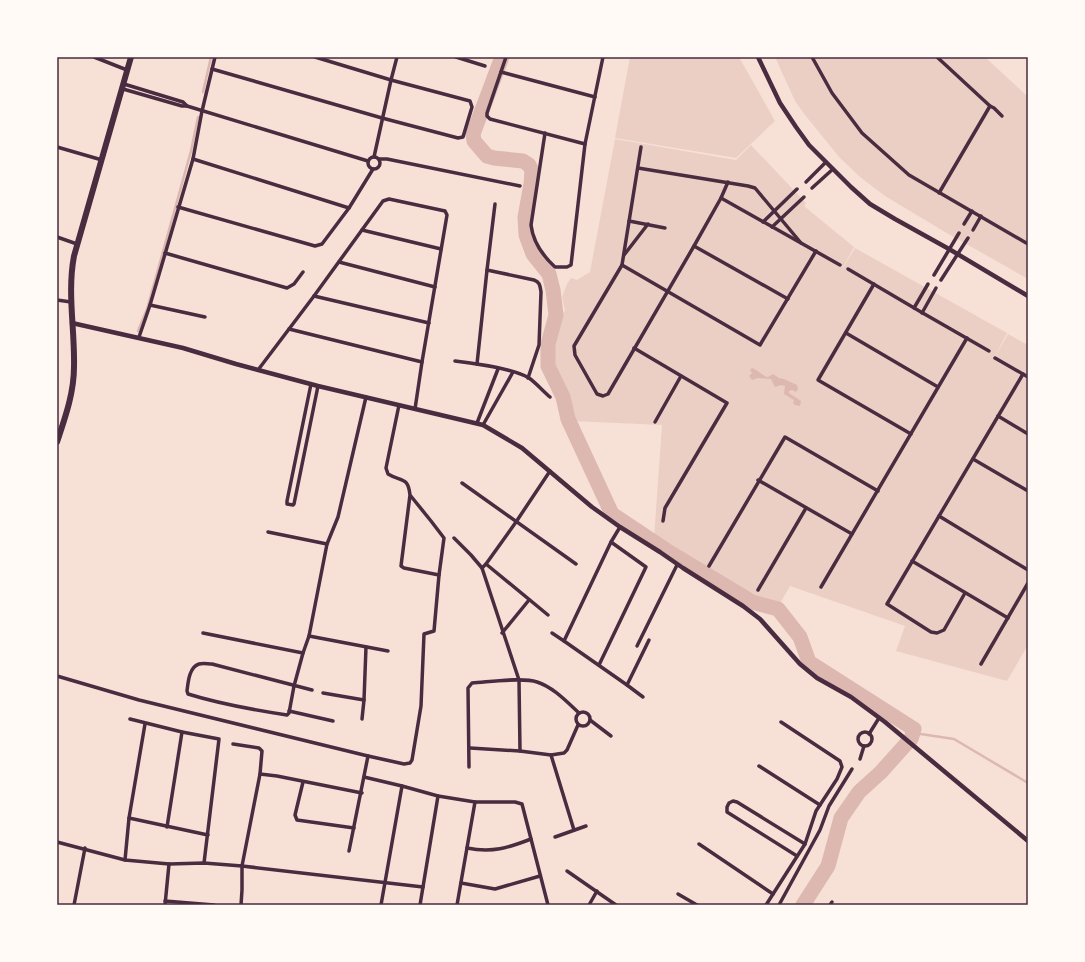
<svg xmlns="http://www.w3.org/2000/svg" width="1085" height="962" font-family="'PT Sans',sans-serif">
  <rect width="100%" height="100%" fill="#f7e1d7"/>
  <!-- green -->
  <g fill="#ebcfc5">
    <path d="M630,57h109l36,64 -39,37 -121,-20z"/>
    <path d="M775,57h210l41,38 2,-2v186l-83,-47 -60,-36 -25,-19 -20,-19 -35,-43 -10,-14z"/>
    <path d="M615,139l121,21 15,-15 55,58 -2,3 50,41 -13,24 14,-23 152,85 -14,27 15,-26 20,11v300l-21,36 -111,-30 9,-25 -115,-40 -11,19h-7l-12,-2 -106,-65 8,-113 -91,-4 -3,-22 -21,-39 8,-28 10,-22 -3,-13 5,-13 4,-6 6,2 13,-8z"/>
  </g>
  <!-- water -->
  <path fill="#dcb8b0" d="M752,368c4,1 13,9 15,9 2,0 4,-2 6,-3l6,4 5,1 13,6 1,4 -2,3 -4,-2 -3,1v2l12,8 -1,5 -5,-1 -2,-2 1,-3 -10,-6 1,-8 -4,-1 -6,2 -4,-8 -13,-1 -6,2 -3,-4 3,-3 -2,-3z"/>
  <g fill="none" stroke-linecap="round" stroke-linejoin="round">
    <!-- stream -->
    <g stroke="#dcb8b0" stroke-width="2.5">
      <path d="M203,92l8,-35"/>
      <path d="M138,331l9,-22 44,-158 7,-34"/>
      <path d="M914,733l40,6 74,44"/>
    </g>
    <!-- river -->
    <g stroke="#dcb8b0" stroke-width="15">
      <path d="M502,57l-29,77 1,7 13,15 7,2 29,3 6,4 3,6 -1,13 -6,33 1,18 7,19 16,20 4,16 3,25 -8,29v22l15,31 5,22 44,95 57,38 83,50 26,7 22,28 9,25 105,67 -3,10"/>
      <path d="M803,905l25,-39 13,-48 18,-26 22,-20 26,-29"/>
    </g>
    <!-- minor -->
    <g stroke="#4a2c40" stroke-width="3.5">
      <path d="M94,57l33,13"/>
      <path d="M456,57l29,9"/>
      <path d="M506,57l-19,56v3l3,3 95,25 18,-87"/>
      <path d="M812,57l20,36 30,40 47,42 119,69"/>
      <path d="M937,57l53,49 4,2 8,8"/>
      <path d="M212,69l170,49 76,20 5,-1 9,-30 -2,-6 -79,-21 -76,-23"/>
      <path d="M501,72l94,25"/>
      <path d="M124,84l59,18 4,4"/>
      <path d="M123,89l59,17h5l181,55"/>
      <path d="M545,133l-14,92c2,17 12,31 24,42h12l4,-2 14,-121"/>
      <path d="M57,147l45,13"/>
      <path d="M641,147l-19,118 -48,81 1,9 22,39 6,2 5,-2 86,-148 27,-48 7,-16"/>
      <circle cx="374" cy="163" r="6"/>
      <path d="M374,157l17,-77 6,-23"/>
      <path d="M193,159l156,49"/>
      <path d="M379,159h8l133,27"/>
      <path d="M638,168l110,18 7,2 46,55"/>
      <path d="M806,182l20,-20"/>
      <path d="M812,188l21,-19"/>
      <path d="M939,193l51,-87"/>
      <path d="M721,198l119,67"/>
      <path d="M178,207l137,39 7,-2 27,-36 24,-39"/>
      <path d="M629,221l36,7"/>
      <path d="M763,222l34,-33"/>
      <path d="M964,224l8,-13"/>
      <path d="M772,227l32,-30"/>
      <path d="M362,230l79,19"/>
      <path d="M973,230l8,-14"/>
      <path d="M57,237l20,7"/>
      <path d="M694,246l94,53"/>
      <path d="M165,253l122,35 7,-4 9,-12"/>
      <path d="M624,255l24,-31"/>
      <path d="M339,262l96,25"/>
      <path d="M622,265l138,80 56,-94"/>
      <path d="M848,269l73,43 68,39"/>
      <path d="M487,270l8,-66"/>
      <path d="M934,275l25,-42"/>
      <path d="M941,280l27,-42"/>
      <path d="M874,284l-56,96 93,54"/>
      <path d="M314,296l115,27"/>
      <path d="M57,300l14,2"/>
      <path d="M150,305l55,12"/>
      <path d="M914,308l14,-24"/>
      <path d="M922,313l14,-25"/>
      <path d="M289,329l133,33"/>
      <path d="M846,333l92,54"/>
      <path d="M139,337l11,-32 43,-146 9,-48 13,-54"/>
      <path d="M634,348l93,55 -62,105 -2,13"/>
      <path d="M995,358l33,19"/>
      <path d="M455,361c17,2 60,8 74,17 7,5 14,13 21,19"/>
      <path d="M477,364l10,-94 47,10c6,2 6,6 7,12l-2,53 -11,33"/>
      <path d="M258,370l56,-74 69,-95 6,-2 56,12 2,4 -25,147 -7,47"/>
      <path d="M311,384l-24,117v3l6,1 1,-1 24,-118"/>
      <path d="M399,405l-13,63 2,6c13,8 20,2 22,21l-9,71 3,2 35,7 5,-37 -13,-17 -21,-26"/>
      <path d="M998,416l30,18"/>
      <path d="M655,422l26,-46"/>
      <path d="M477,423l21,-54"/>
      <path d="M483,425l30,-53"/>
      <path d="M973,459l55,32"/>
      <path d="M758,480l94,54"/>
      <path d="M462,483l114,81"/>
      <path d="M939,516l89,54"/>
      <path d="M268,532l59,12"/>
      <path d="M454,538l17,17 11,13 37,112 1,71 31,4"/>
      <path d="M611,542l9,-15"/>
      <path d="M912,561l96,57"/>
      <path d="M486,564l62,51"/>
      <path d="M709,566l76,-129 93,54"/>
      <path d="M482,568l4,-4 30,-42 34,-51"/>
      <path d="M821,587l146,-249"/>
      <path d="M758,590l48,-82"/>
      <path d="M965,593l-21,37 -7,3 -6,-1 -44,-28 136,-230"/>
      <path d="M203,633l100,20"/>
      <path d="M502,633l27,-33"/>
      <path d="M552,633l12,8"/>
      <path d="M309,636l79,15"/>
      <path d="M637,646l40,-81"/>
      <path d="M981,664l47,-81"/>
      <path d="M599,665l47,-98 -35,-25 -47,99 63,44 22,-45"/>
      <path d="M57,676l82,24 229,56"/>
      <path d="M627,685l16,12"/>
      <path d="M312,690l-100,-26c-4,0 -9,-1 -13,0 -10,3 -11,19 -12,27l1,3c32,10 66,16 99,21l2,-2 5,-27 9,-33 6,-17 18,-92 11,-27 28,-120"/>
      <path d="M323,693l41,7 2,-53"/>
      <path d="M289,711l44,10"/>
      <circle cx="583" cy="719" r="7"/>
      <path d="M130,719l52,13 37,7 -15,124"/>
      <path d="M362,719l2,-19"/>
      <path d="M590,720l21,16"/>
      <path d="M145,724l-16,94 79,17"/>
      <circle cx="865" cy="739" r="7"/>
      <path d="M869,734l10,-16"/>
      <path d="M233,744l26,4 3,3 -2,23"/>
      <path d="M470,748l50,3"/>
      <path d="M860,759l4,-13"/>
      <path d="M759,766l61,39"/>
      <path d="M469,767l-1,-79 4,-5c17,-1 50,-6 65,-1 16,5 30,20 42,31"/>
      <path d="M364,777l38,9"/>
      <path d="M303,782l-8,33 2,5 57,8"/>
      <path d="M438,796l37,6h40l7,2 26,101"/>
      <path d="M167,827l15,-95"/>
      <path d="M574,830l-23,-75 13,-2 3,-3 11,-25"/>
      <path d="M555,837l31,-11"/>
      <path d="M57,842l68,18 44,4 35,-1 38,3 18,-92 17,2 85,17"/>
      <path d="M699,844l74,50"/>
      <path d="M467,848c25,5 41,0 64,-9"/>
      <path d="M349,851l19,-95 36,8 6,-1 2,-3 9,-54 3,-72 10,-3 5,-56"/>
      <path d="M797,856l-70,-44v-5l2,-4 4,-2 4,1 68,42"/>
      <path d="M125,860l4,-42"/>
      <path d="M567,871l49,34"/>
      <path d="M461,883l34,6 45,-13"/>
      <path d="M678,894l19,11"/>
      <path d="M165,901l49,4"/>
      <path d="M74,905l11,-57"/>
      <path d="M165,905l4,-41"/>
      <path d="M241,905l1,-15v-24l181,21"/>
      <path d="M381,905l21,-119 36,10 -18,109"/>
      <path d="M457,905l18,-103"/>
      <path d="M589,905l8,-14"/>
      <path d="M766,905l39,-61 11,-33 21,-32 5,-12 -2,-6 -59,-39"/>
      <path d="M779,905l41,-75 9,-24 23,-37"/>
      <path d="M830,905l2,-3"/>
    </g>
    <!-- tertiary -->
    <g stroke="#4a2c40" stroke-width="4.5">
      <path d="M758,57l22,46 16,24 13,18 42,42 19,17 25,15 54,30 79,47"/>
      <path d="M72,323l111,25 53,16 82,22 165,39 39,23 70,59 28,20 40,25 23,16 60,38 17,13 40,45 17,14 34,19 34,25 143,119"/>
    </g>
    <!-- primary -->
    <path stroke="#4a2c40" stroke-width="6" d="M57,442c8,-24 17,-49 17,-75 1,-37 -7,-74 0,-111l57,-199"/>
  </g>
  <!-- border -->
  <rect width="1085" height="962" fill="none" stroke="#fffaf5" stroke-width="116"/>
  <rect x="58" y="58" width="969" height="846" fill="none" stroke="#4a2c40" stroke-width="1.5"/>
</svg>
